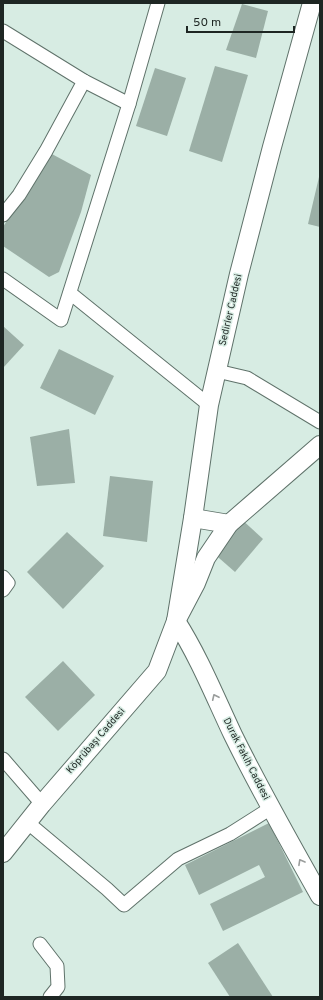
<svg xmlns="http://www.w3.org/2000/svg" width="323" height="1000" font-family="Overpass,sans-serif">
  <rect width="100%" height="100%" fill="#d7ece3"/>
  <!-- building -->
  <g fill="#9bafa6">
    <path d="M242,4l26,7 -12,47 -30,-8z"/>
    <path d="M215,66l33,9 -26,87 -33,-11z"/>
    <path d="M155,68l31,10 -19,58 -31,-10z"/>
    <path d="M50,153l41,22 -10,37 -22,60 -10,5 -46,-31v-19z"/>
    <path d="M319,177h1v50l-12,-3z"/>
    <path d="M3,326l21,19 -21,23z"/>
    <path d="M59,349l55,27 -19,39 -55,-27z"/>
    <path d="M69,429l6,54 -38,3 -7,-49z"/>
    <path d="M110,476l43,5 -6,61 -44,-6z"/>
    <path d="M240,518l23,21 -28,33 -24,-21z"/>
    <path d="M67,532l37,34 -41,43 -36,-37z"/>
    <path d="M63,661l32,34 -37,36 -33,-34z"/>
    <path d="M269,823l34,69 -80,39 -13,-27 55,-27 -6,-12 -60,30 -14,-30z"/>
    <path d="M238,943l35,54h-43l-22,-34z"/>
  </g>
  <g fill="none" stroke-linecap="round" stroke-linejoin="round">
    <defs>
      <g id="street">
        <path d="M3,31l81,50 45,23"/>
        <path d="M3,215l16,-20 27,-44 38,-70"/>
        <path d="M3,279l58,41 68,-216 29,-101"/>
        <path d="M70,293l139,112"/>
        <path d="M217,371l30,7 73,44"/>
        <path d="M3,577l5,6 -5,7"/>
        <path d="M3,759l39,45"/>
        <path d="M27,822l80,67 17,16 54,-46 52,-25 41,-26"/>
        <path d="M40,944l17,22 1,21 -8,10"/>
      </g>
      <g id="secondary">
        <path d="M193,518l36,6"/>
        <path d="M176,621l17,-103 16,-113 30,-131 33,-127 40,-144"/>
        <path d="M176,621c23,36 39,76 57,114 27,55 57,108 87,161"/>
        <path d="M3,853l39,-49 115,-133 19,-50 20,-38 10,-25 23,-34 91,-79"/>
      </g>
    </defs>
    <!-- street casing -->
    <use href="#street" stroke="#5f726a" stroke-width="15"/>
    <!-- secondary casing -->
    <use href="#secondary" stroke="#5f726a" stroke-width="20"/>
    <!-- street -->
    <use href="#street" stroke="#fff" stroke-width="13"/>
    <!-- secondary -->
    <use href="#secondary" stroke="#fff" stroke-width="18"/>
  </g>
  <!-- one-way arrows -->
  <defs><path id="oneway-chevron" d="M-2-3.5L2.5 0L-2 3.5" fill="none" stroke-width="1.6" stroke-linecap="round" stroke-linejoin="round"/></defs>
  <g stroke="#9a9d9c">
    <use href="#oneway-chevron" transform="translate(215 697) rotate(-115)"/>
    <use href="#oneway-chevron" transform="translate(301 862) rotate(-119)"/>
  </g>
  <g text-anchor="middle" dominant-baseline="central" stroke-width="3" stroke-linejoin="round" paint-order="stroke">
    <!-- street labels -->
    <g font-size="10" fill="#1e2623" stroke="#d7ece3">
      <text transform="translate(231 310) rotate(-77)">Sedirler Caddesi</text>
      <text transform="translate(96 741) rotate(-49)">Köprübaşı Caddesi</text>
      <text transform="translate(246 759) rotate(63)">Durak Fakih Caddesi</text>
    </g>
  </g>
  <!-- border -->
  <rect width="323" height="1000" fill="none" stroke="#1e2623" stroke-width="8"/>
  <!-- scale -->
  <path d="M187 26v6h107v-6" fill="none" stroke="#1e2623" stroke-width="2"/>
  <text x="193" y="26" font-size="12" fill="#1e2623" stroke="#d7ece3" stroke-width="3" paint-order="stroke">50 m</text>
</svg>
